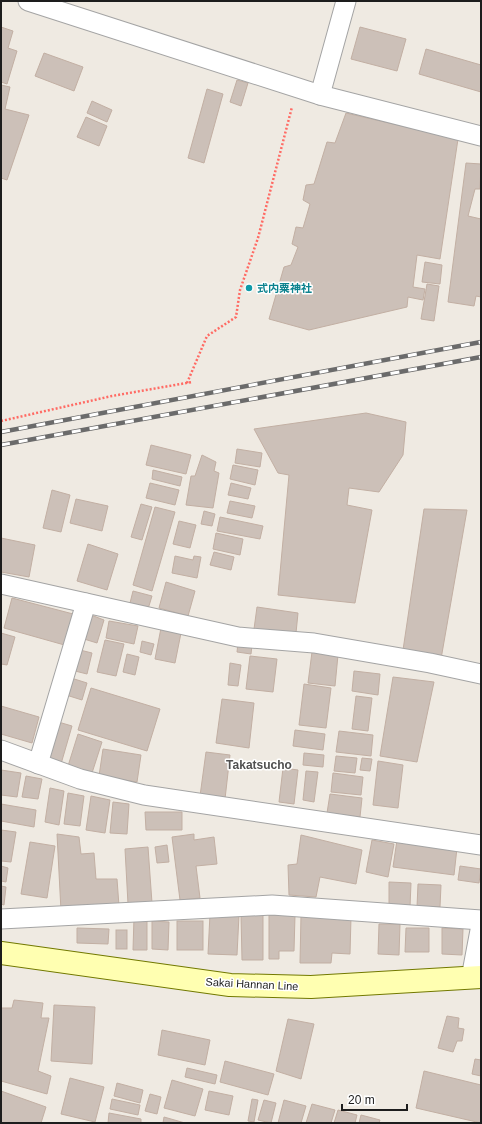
<svg xmlns="http://www.w3.org/2000/svg" width="482" height="1124" font-family="Helvetica,'Noto Sans JP',sans-serif">
  <rect width="100%" height="100%" fill="#efeae2"/>
  <!-- building -->
  <g fill="#ccc0b8" stroke="#c2afa3">
    <path d="M1,27l12,4 -5,17 9,3 -10,33 -6,-2z"/>
    <path d="M360,27l46,12 -9,32 -46,-12z"/>
    <path d="M426,49l55,16v27l-62,-18z"/>
    <path d="M44,53l39,14 -9,24 -39,-15z"/>
    <path d="M237,80l11,3 -7,23 -11,-4z"/>
    <path d="M1,85l9,2 -5,22 24,6 -22,65 -6,-2z"/>
    <path d="M207,89l16,5 -19,69 -16,-5z"/>
    <path d="M92,101l20,9 -5,12 -20,-9z"/>
    <path d="M346,113l112,26 -18,120 -23,-4 -4,32 12,2 -2,11 -15,-3 -1,10 -98,23 -40,-11 15,-52 7,-2 7,-18 -6,-3 4,-17 7,1 7,-24 -7,-4 3,-15 8,-1 13,-42 8,1z"/>
    <path d="M86,117l21,9 -8,20 -22,-9z"/>
    <path d="M466,163l15,1 -1,25h-5l-7,27 13,3v78l-5,-1 -2,10 -26,-4z"/>
    <path d="M425,262l17,3 -2,19 -18,-2z"/>
    <path d="M427,284l12,2 -5,35 -13,-2z"/>
    <path d="M366,413l40,9 -3,33 -24,37 -30,-4 -2,17 25,5 -17,93 -77,-8 11,-120 -11,-2 -24,-44z"/>
    <path d="M151,445l40,10 -5,19 -40,-9z"/>
    <path d="M237,449l25,4 -2,14 -25,-4z"/>
    <path d="M202,455l14,7 -2,9 5,2 -6,35 -27,-3 5,-29h4z"/>
    <path d="M233,465l25,5 -3,15 -25,-6z"/>
    <path d="M153,470l29,7 -2,9 -28,-7z"/>
    <path d="M150,483l29,7 -4,15 -29,-7z"/>
    <path d="M231,483l20,5 -3,11 -20,-4z"/>
    <path d="M52,490l18,5 -9,37 -18,-4z"/>
    <path d="M76,499l32,7 -6,25 -32,-8z"/>
    <path d="M230,501l25,5 -3,12 -25,-5z"/>
    <path d="M141,504l11,3 -10,33 -11,-3z"/>
    <path d="M155,507l20,5 -23,79 -19,-6z"/>
    <path d="M424,509l43,1 -26,149 -38,-9z"/>
    <path d="M204,511l11,3 -3,12 -11,-2z"/>
    <path d="M220,517l43,9 -3,13 -43,-8z"/>
    <path d="M179,521l17,4 -6,23 -17,-4z"/>
    <path d="M216,533l27,6 -3,16 -27,-6z"/>
    <path d="M1,538l34,7 -6,32 -28,-5z"/>
    <path d="M88,544l30,10 -11,36 -30,-9z"/>
    <path d="M214,552l20,5 -3,13 -21,-5z"/>
    <path d="M175,556l18,4 1,-4 7,1 -4,21 -25,-5z"/>
    <path d="M166,582l29,9 -7,25 -29,-8z"/>
    <path d="M133,591l19,5 -4,13 -18,-6z"/>
    <path d="M12,598l65,17 -9,31 -64,-18z"/>
    <path d="M257,607l41,6 -2,20 -42,-4z"/>
    <path d="M91,615l13,5 -7,23 -13,-4z"/>
    <path d="M109,621l29,5 -4,18 -28,-6z"/>
    <path d="M161,628l20,5 -6,30 -20,-4z"/>
    <path d="M1,633l14,4 -8,28 -6,-1z"/>
    <path d="M105,640l19,4 -8,32 -19,-4z"/>
    <path d="M142,641l12,3 -3,11 -11,-3z"/>
    <path d="M238,643l14,2 -1,9 -14,-2z"/>
    <path d="M76,649l16,4 -5,21 -16,-4z"/>
    <path d="M312,652l26,3 -3,31 -27,-3z"/>
    <path d="M127,654l12,3 -4,18 -12,-3z"/>
    <path d="M250,656l27,3 -4,33 -27,-3z"/>
    <path d="M230,663l11,2 -3,21 -10,-1z"/>
    <path d="M354,671l26,3 -2,21 -26,-4z"/>
    <path d="M68,677l19,6 -5,17 -19,-6z"/>
    <path d="M393,677l41,5 -17,80 -37,-6z"/>
    <path d="M304,684l27,4 -5,40 -27,-3z"/>
    <path d="M91,688l69,21 -13,42 -69,-21z"/>
    <path d="M356,696l16,2 -4,33 -16,-2z"/>
    <path d="M222,699l32,4 -5,45 -33,-5z"/>
    <path d="M1,706l38,11 -7,26 -31,-9z"/>
    <path d="M55,721l17,5 -11,38 -18,-6z"/>
    <path d="M295,730l30,4 -2,16 -30,-4z"/>
    <path d="M339,731l34,4 -2,21 -35,-4z"/>
    <path d="M78,734l24,8 -10,31 -24,-7z"/>
    <path d="M103,749l38,6 -4,27 -38,-6z"/>
    <path d="M206,752l24,3 -5,44 -25,-3z"/>
    <path d="M304,753l20,2 -1,12 -20,-2z"/>
    <path d="M336,756l21,2 -2,15 -21,-2z"/>
    <path d="M362,758l10,1 -2,12 -10,-1z"/>
    <path d="M378,761l25,4 -5,43 -25,-3z"/>
    <path d="M283,768l15,2 -4,34 -15,-2z"/>
    <path d="M1,770l20,3 -4,24 -16,-2z"/>
    <path d="M306,771l12,1 -4,30 -11,-2z"/>
    <path d="M333,773l30,4 -2,18 -30,-3z"/>
    <path d="M26,776l16,3 -4,20 -16,-2z"/>
    <path d="M50,788l14,3 -5,34 -14,-3z"/>
    <path d="M68,793l16,3 -4,30 -16,-2z"/>
    <path d="M330,794l32,4 -2,19 -33,-4z"/>
    <path d="M91,796l19,4 -5,33 -19,-3z"/>
    <path d="M113,802l16,2 -2,30 -17,-1z"/>
    <path d="M1,804l35,6 -2,17 -33,-6z"/>
    <path d="M145,812h37v18h-36z"/>
    <path d="M1,830l15,2 -5,30 -10,-1z"/>
    <path d="M57,834l22,3 2,17 13,-1 2,26h21l2,27 -58,5z"/>
    <path d="M194,834v6l20,-3 3,27 -21,2 4,32 -20,2 -8,-63z"/>
    <path d="M301,835l61,15 -6,34 -36,-7 -4,20 -27,-2 -1,-30 9,-1z"/>
    <path d="M372,840l22,4 -6,33 -22,-5z"/>
    <path d="M397,840l60,8 -3,27 -61,-8z"/>
    <path d="M30,842l25,4 -8,52 -26,-4z"/>
    <path d="M167,845l2,17 -12,1 -2,-16z"/>
    <path d="M148,847l4,56 -24,1 -3,-55z"/>
    <path d="M1,866l7,2 -2,14 -5,-1z"/>
    <path d="M460,866l21,3 -2,14 -21,-3z"/>
    <path d="M389,882l22,1 -1,24h-21z"/>
    <path d="M418,884l23,1 -1,22h-23z"/>
    <path d="M1,886l5,1 -2,18 -3,-1z"/>
    <path d="M210,914l29,1 -2,40 -29,-1z"/>
    <path d="M241,915h22v45h-21z"/>
    <path d="M269,915h26l-1,36h-15v8h-10z"/>
    <path d="M301,915l50,2 -1,37 -18,-1 -1,10h-31z"/>
    <path d="M134,917h13v33h-14z"/>
    <path d="M152,921l17,1 -1,28 -16,-1z"/>
    <rect x="177" y="921" width="26" height="29"/>
    <path d="M379,924h21l-1,31 -21,-1z"/>
    <path d="M77,928l32,1 -1,15 -31,-1z"/>
    <path d="M406,928h23v24h-24z"/>
    <path d="M442,928l21,1 -1,26 -20,-1z"/>
    <rect x="116" y="930" width="11" height="19"/>
    <path d="M14,1000l29,3 -2,15h8l-11,53 13,5 -4,18 -46,-13v-73h11z"/>
    <path d="M54,1005l41,2 -3,57 -41,-3z"/>
    <path d="M447,1016l12,2 -1,10 6,1 -2,12h-5l-4,11 -15,-4z"/>
    <path d="M288,1019l26,5 -13,55 -25,-8z"/>
    <path d="M162,1030l48,10 -5,25 -47,-10z"/>
    <path d="M475,1059l6,1v16l-9,-2z"/>
    <path d="M225,1061l49,13 -6,21 -48,-13z"/>
    <path d="M187,1068l30,7 -2,9 -30,-7z"/>
    <path d="M424,1071l57,14v38l-65,-15z"/>
    <path d="M70,1078l34,9 -9,35 -34,-8z"/>
    <path d="M172,1080l31,9 -8,27 -31,-8z"/>
    <path d="M117,1083l26,7 -3,13 -26,-7z"/>
    <path d="M1,1091l45,16 -5,16h-40z"/>
    <path d="M209,1091l24,5 -4,19 -24,-5z"/>
    <path d="M150,1094l11,3 -4,17 -12,-3z"/>
    <path d="M112,1099l28,6 -2,10 -28,-6z"/>
    <path d="M252,1099l6,1 -4,22 -6,-1z"/>
    <path d="M264,1100l12,3 -5,20 -13,-3z"/>
    <path d="M284,1100l22,6 -5,17h-23z"/>
    <path d="M312,1104l23,6 -4,13h-25z"/>
    <path d="M338,1110l19,5 -2,8h-21z"/>
    <path d="M109,1113l32,6v4h-33z"/>
    <path d="M361,1115l19,5 -1,3h-20z"/>
    <path d="M164,1117l21,6h-22z"/>
  </g>
  <g fill="none" stroke-linecap="round" stroke-linejoin="round">
    <defs>
      <g id="minor">
        <path d="M28,1l292,94 26,-94"/>
        <path d="M320,95l161,41"/>
        <path d="M1,584l237,53 76,6 116,20 51,11"/>
        <path d="M1,750l79,29 64,16 337,50"/>
        <path d="M38,764l48,-161"/>
        <path d="M1,919l271,-14 209,15"/>
        <path d="M471,978l10,-53"/>
      </g>
      <path id="secondary" d="M1,953l229,32 81,2 170,-10"/>
    </defs>
    <!-- minor casing -->
    <use href="#minor" stroke="#a4a4a4" stroke-width="21"/>
    <!-- secondary casing -->
    <use href="#secondary" stroke="#727900" stroke-width="24"/>
    <!-- path -->
    <g stroke="#ff6b64" stroke-width="2.5" stroke-dasharray="2 2" stroke-linecap="butt">
      <path d="M187,383l20,-47 29,-19 4,-27 18,-52 34,-131"/>
      <path d="M1,421l111,-25 80,-14"/>
    </g>
    <!-- minor -->
    <use href="#minor" stroke="#fff" stroke-width="19"/>
    <!-- secondary -->
    <use href="#secondary" stroke="#ffffb1" stroke-width="22"/>
    <defs>
      <g id="rail">
        <path d="M1,432l480,-90"/>
        <path d="M1,445l480,-88"/>
      </g>
    </defs>
    <!-- rail casing -->
    <use href="#rail" stroke="#6b6b6b" stroke-width="4.5"/>
    <!-- rail -->
    <use href="#rail" stroke="#fff" stroke-width="3" stroke-dasharray="9" stroke-linecap="butt"/>
  </g>
  <!-- markers -->
  <circle fill="#0f9aa8" stroke="#fff" stroke-width="1.5" cx="249" cy="288" r="4"/>
  <g text-anchor="middle" dominant-baseline="central" stroke-width="3" stroke-linejoin="round" paint-order="stroke">
    <!-- culture labels -->
    <g font-size="11" font-weight="bold" fill="#0d838f" stroke="#fff" text-anchor="start">
      <text x="257" y="288">式内粟神社</text>
    </g>
    <!-- street labels -->
    <g font-size="11" fill="#1d1d1d" stroke="#fff">
      <text transform="translate(252 984) rotate(3)">Sakai Hannan Line</text>
    </g>
    <!-- neighbourhood labels -->
    <g font-size="12" font-weight="bold" fill="#505050" stroke="#fff">
      <text x="259" y="765">Takatsucho</text>
    </g>
  </g>
  <!-- border -->
  <rect width="482" height="1124" fill="none" stroke="#1d1d1d" stroke-width="4"/>
  <!-- scale -->
  <path d="M342 1104v6h65v-6" fill="none" stroke="#1d1d1d" stroke-width="2"/>
  <text x="348" y="1104" font-size="12" fill="#1d1d1d" stroke="#ffffff" stroke-width="3" paint-order="stroke">20 m</text>
</svg>
